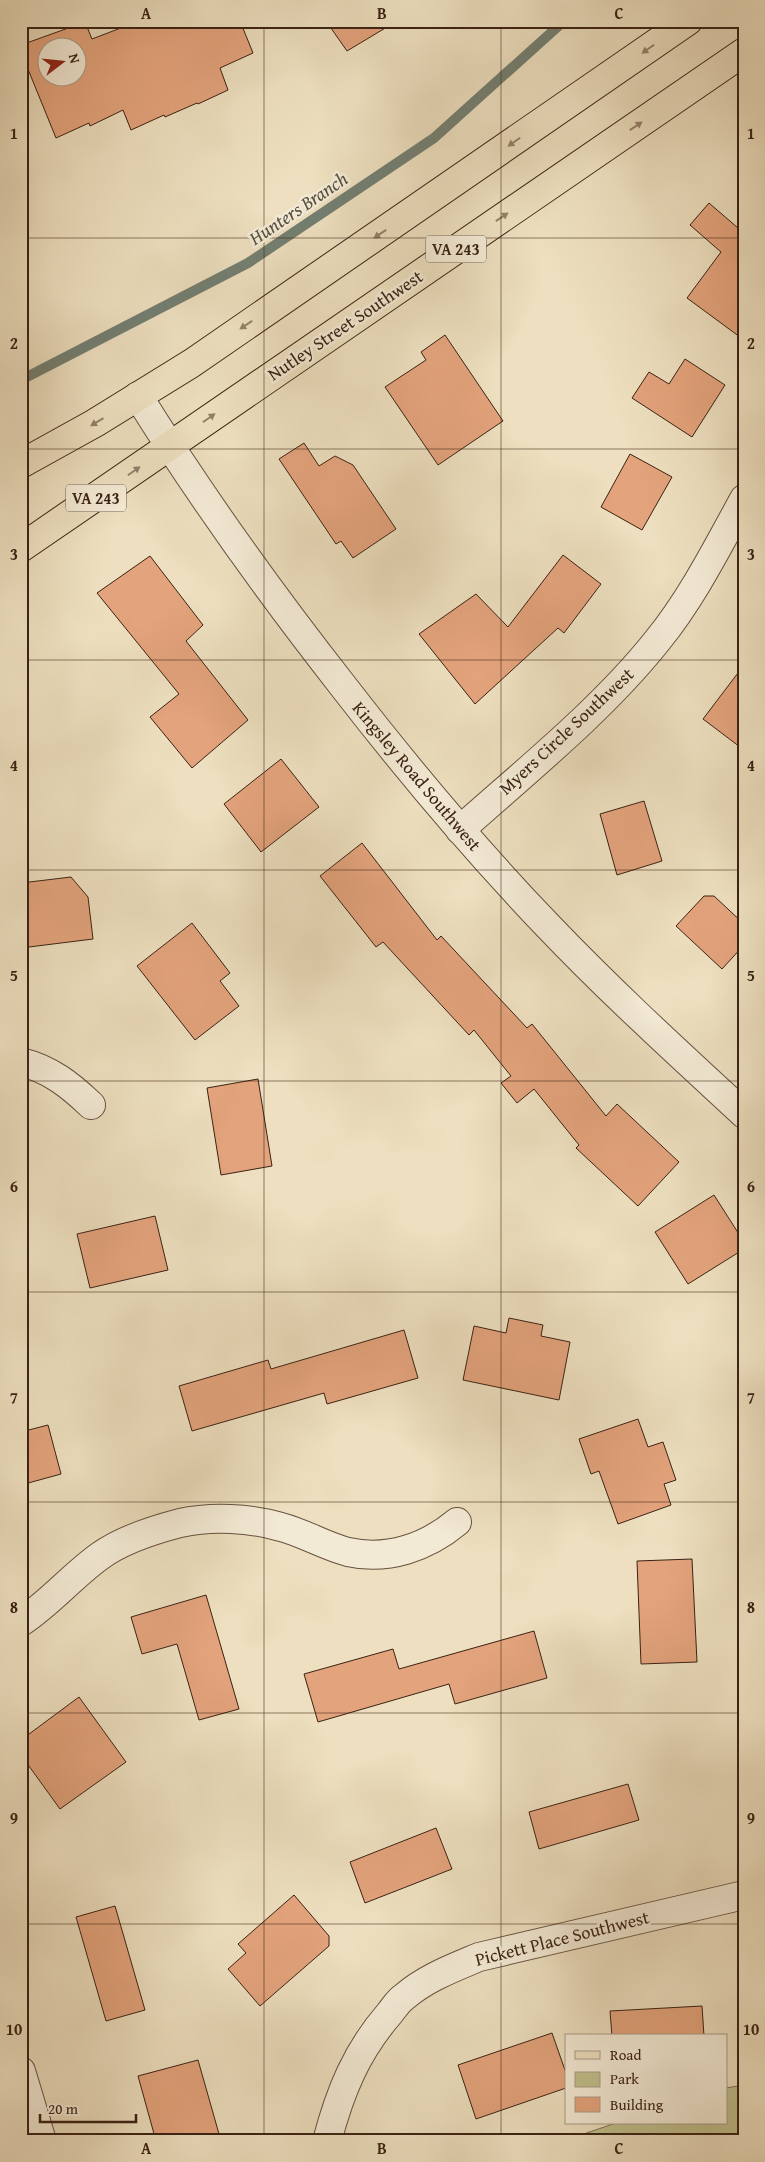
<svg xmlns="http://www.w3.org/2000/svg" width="765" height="2162" font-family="'Gentium Book Plus',serif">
  <rect width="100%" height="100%" fill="#eddfbf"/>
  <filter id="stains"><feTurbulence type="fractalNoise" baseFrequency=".004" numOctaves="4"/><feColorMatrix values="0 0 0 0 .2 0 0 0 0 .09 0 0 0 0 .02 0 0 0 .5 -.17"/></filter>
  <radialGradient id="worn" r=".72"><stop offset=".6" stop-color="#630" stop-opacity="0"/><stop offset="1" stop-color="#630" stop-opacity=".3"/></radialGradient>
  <!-- green -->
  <path fill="#bfc08d" stroke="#7c7150" d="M744,2085v56h-181l53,-18h110v-35z"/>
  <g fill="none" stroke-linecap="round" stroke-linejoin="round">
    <!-- stream -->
    <path stroke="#737f72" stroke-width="10" d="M21,380l227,-117 186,-125 130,-117"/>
  </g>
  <!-- building -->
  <g fill="#e3a37c" stroke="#3a2214" fill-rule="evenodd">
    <path d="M139,21h101l13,32 -33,15 8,22 -30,14 -1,-1 -32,14 -1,-2 -33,15 -8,-20 -33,16 -1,-3 -33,15 -35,-86v-7l64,-23 7,17zM48,48h30v30h-30z"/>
    <path d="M326,21h71l-50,30z"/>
    <path d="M709,203l29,25 6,-8v120l-57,-42 34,-46 -31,-27z"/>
    <path d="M445,335l58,86 -65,44 -53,-78 41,-27 -5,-8z"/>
    <path d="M685,359l40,26 -33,52 -60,-39 17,-26 20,12z"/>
    <path d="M304,443l15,23 16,-10 18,9 43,64 -43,29 -12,-17 -5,3 -57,-85z"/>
    <path d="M630,454l42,23 -30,53 -41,-23z"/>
    <path d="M563,555l38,29 -37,49 -6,-5 -83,76 -56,-70 57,-40 32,33z"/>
    <path d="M150,556l53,69 -17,16 62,79 -56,48 -42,-51 29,-23 -82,-101z"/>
    <path d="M744,665v85l-41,-31z"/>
    <path d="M281,759l38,48 -58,45 -37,-48z"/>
    <path d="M644,801l18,60 -45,14 -17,-61z"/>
    <path d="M362,843l75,97 4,-4 86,92 5,-4 74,92 11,-12 62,58 -41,44 -62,-58 3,-3 -45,-56 -17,14 -16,-20 10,-7 -37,-46 -5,5 -86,-93 -7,5 -56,-71z"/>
    <path d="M71,877l17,20 5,42 -72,9v-65z"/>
    <path d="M704,896h10l30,28v21l-22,24 -46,-43z"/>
    <path d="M192,923l38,50 -10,8 19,25 -44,34 -58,-74z"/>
    <path d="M258,1079l14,87 -51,9 -14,-87z"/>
    <path d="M714,1195l30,47v7l-56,35 -33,-52z"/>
    <path d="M155,1216l13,54 -78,18 -13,-54z"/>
    <path d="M509,1318l34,7 -2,11 29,6 -11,58 -96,-20 11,-54 32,7z"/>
    <path d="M404,1330l14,48 -91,26 -3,-11 -132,38 -13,-45 89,-26 3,9z"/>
    <path d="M638,1419l10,28 15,-5 13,38 -12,4 7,21 -53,19 -19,-53 -8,3 -12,-35z"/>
    <path d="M48,1425l13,49 -40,11v-53z"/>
    <path d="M692,1559l5,103 -56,2 -4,-103z"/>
    <path d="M206,1595l33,114 -40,11 -22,-76 -35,10 -11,-37z"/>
    <path d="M534,1631l13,47 -92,26 -6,-20 -131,38 -14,-48 89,-25 6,20z"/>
    <path d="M79,1697l47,65 -66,47 -39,-54v-15z"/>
    <path d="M628,1784l11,36 -100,29 -10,-37z"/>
    <path d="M436,1828l16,41 -87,34 -15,-41z"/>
    <path d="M294,1895l35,41v10l-69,60 -32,-37 18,-16 -8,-9z"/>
    <path d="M115,1906l30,104 -39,11 -30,-104z"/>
    <path d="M702,2006l2,30h-92l-2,-25z"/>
    <path d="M552,2033l14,40v15l-90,31 -18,-54z"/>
    <path d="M198,2060l23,81h-65l-18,-65z"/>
  </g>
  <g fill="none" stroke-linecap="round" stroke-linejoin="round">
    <defs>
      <g id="minor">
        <path d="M138,396c63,101 132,197 205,290 65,84 133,165 206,241 62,65 129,126 195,187"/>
        <path d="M460,830c66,-59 142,-120 197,-189 35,-43 60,-93 87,-142"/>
        <path d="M21,1062c29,7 49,23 70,43"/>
        <path d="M21,1622c29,-19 51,-46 79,-66 22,-16 53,-26 80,-33 32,-7 70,-5 101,4 23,6 44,19 67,25 40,9 79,-5 109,-30"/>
        <path d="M21,2071l21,70"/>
        <path d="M327,2141c13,-49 29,-89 62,-127 5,-6 9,-13 15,-17 22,-19 49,-29 75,-40l265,-62"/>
      </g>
      <g id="major">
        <path d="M21,464l74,-41 97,-60 496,-342"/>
        <path d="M21,548l723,-496"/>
      </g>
    </defs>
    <!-- minor casing -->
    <use href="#minor" stroke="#67513f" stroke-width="30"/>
    <!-- major casing -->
    <use href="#major" stroke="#3a2214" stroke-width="30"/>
    <!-- minor -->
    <use href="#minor" stroke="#f3ead5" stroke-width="28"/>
    <!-- major -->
    <use href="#major" stroke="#eddfbf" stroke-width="28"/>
  </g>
  <!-- one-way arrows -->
  <defs><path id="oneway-solid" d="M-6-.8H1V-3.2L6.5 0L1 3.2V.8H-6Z" transform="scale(1.25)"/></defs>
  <g fill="#94806a">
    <use href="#oneway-solid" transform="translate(648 49) rotate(145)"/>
    <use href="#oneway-solid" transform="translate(636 126) rotate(-34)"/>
    <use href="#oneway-solid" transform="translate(514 142) rotate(145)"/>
    <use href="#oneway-solid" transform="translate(502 217) rotate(-34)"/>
    <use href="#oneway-solid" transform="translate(380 234) rotate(146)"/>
    <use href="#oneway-solid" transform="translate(246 325) rotate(146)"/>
    <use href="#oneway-solid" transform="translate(209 418) rotate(-35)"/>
    <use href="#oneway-solid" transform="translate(97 422) rotate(149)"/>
    <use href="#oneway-solid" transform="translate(134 471) rotate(-35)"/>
  </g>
  <!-- grid -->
  <path fill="none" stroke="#3a2214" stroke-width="1" stroke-opacity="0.55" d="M264,21v2120M501,21v2120M21,238h723M21,449h723M21,660h723M21,870h723M21,1081h723M21,1292h723M21,1502h723M21,1713h723M21,1924h723"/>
  <g text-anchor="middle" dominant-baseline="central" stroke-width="5" stroke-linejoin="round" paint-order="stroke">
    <!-- shield labels -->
    <g fill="#f3ead5" stroke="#725e4e" stroke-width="1">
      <rect x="426" y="235.5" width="60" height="27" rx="4"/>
      <rect x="66" y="484.5" width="60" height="27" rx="4"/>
    </g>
    <g font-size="16" font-weight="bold" fill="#3a2214">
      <text x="456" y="249">VA 243</text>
      <text x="96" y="498">VA 243</text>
    </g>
    <!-- street labels -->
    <g font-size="18" fill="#3a2214" stroke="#f3ead5">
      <text transform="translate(345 325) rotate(-34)">Nutley Street Southwest</text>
      <text transform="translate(566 731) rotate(-43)">Myers Circle Southwest</text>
      <text transform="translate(417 776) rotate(50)">Kingsley Road Southwest</text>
      <text transform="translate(562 1938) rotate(-14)">Pickett Place Southwest</text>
    </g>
    <!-- water labels -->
    <g font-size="19" font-style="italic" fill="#565043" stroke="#f3ead5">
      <text transform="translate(298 208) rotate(-34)">Hunters Branch</text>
    </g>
  </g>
  <!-- margin -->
  <rect width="765" height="2162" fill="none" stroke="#eddfbf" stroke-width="55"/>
  <!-- legend -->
  <rect x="565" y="2034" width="162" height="90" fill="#f3ead5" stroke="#a99a88"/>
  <rect x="575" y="2051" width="25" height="8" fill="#eddfbf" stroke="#a99a88"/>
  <text x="610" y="2060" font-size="15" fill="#3a2214">Road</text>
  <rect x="575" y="2072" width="25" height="15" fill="#bfc08d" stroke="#a99a88"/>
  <text x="610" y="2084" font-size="15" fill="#3a2214">Park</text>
  <rect x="575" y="2097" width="25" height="15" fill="#e3a37c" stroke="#a99a88"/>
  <text x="610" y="2110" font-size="15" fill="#3a2214">Building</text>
  <!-- north arrow -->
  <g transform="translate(62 62) rotate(74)"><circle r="24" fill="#f3ead5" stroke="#a99a88"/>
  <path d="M0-4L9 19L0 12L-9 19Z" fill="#8f2418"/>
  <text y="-8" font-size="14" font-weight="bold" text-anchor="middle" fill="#3a2214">N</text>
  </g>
  <!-- scale -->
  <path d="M40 2114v8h96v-8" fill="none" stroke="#3a2214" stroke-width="2.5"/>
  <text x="48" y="2114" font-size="15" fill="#3a2214" stroke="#f3ead5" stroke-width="4" paint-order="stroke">20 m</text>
  <rect x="28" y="28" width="710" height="2106" fill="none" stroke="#3a2214" stroke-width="2"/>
  <g font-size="16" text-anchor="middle" font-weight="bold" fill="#3a2214">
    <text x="146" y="19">A</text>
    <text x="382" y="19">B</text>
    <text x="619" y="19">C</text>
    <text x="14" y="139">1</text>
    <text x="751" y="139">1</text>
    <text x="14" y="349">2</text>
    <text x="751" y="349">2</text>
    <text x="14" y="560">3</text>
    <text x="751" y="560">3</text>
    <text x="14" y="771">4</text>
    <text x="751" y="771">4</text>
    <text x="14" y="981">5</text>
    <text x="751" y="981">5</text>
    <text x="14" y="1192">6</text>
    <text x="751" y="1192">6</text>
    <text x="14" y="1403">7</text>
    <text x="751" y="1403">7</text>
    <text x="14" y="1613">8</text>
    <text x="751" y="1613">8</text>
    <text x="14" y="1824">9</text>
    <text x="751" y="1824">9</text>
    <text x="14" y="2035">10</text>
    <text x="751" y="2035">10</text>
    <text x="146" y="2154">A</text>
    <text x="382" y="2154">B</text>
    <text x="619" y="2154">C</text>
  </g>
  <rect width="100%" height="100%" filter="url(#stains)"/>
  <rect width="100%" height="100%" fill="url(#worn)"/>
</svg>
